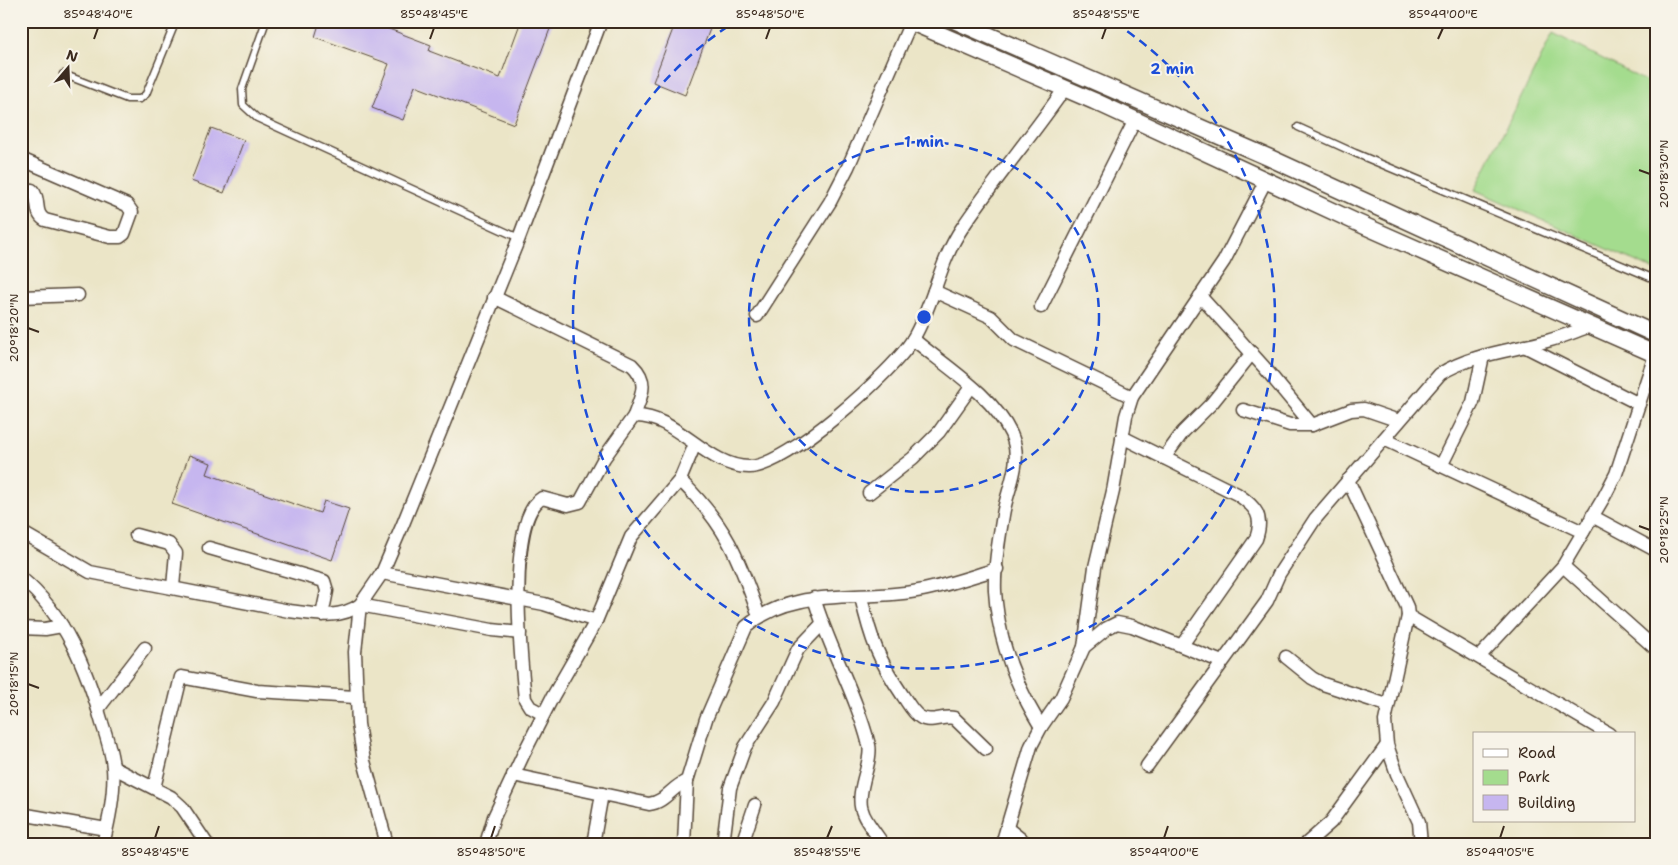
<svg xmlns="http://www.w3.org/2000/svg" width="1678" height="865" font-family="'Shantell Sans',sans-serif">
  <rect width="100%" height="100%" fill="#f7f3e8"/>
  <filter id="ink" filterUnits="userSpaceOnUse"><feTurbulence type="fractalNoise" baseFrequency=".02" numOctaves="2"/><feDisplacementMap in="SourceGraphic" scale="10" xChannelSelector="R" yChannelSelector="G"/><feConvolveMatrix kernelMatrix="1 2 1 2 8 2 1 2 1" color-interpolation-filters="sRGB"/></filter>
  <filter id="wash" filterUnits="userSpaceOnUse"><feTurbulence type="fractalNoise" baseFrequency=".0096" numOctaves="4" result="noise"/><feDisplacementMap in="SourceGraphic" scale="20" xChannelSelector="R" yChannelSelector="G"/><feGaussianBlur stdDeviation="1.12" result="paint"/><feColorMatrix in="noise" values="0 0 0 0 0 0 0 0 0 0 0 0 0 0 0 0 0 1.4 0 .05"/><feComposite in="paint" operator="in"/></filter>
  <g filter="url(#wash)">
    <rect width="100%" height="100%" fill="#ebe5c7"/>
    <!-- green -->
    <path fill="#a4dc8e" stroke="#708356" d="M1553,33l104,54v184l-182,-81z"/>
    <g id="blocks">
      <!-- building -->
      <g fill="#c6b6ef">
        <path d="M320,21h48l63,24 -2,6 71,27 21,-57h32l-39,103 -99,-38 -12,34 -31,-12 17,-44 -74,-27z"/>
        <path d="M676,21h37l-28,74 -32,-13z"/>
        <path d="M211,128l33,12 -20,53 -33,-12z"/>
        <path d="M189,455l22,8 -4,11 113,39 4,-12 25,8 -17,51 -160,-56z"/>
      </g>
    </g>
  </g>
  <g filter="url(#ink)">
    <use href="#blocks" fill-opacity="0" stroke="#554637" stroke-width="1"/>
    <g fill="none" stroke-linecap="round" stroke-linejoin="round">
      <defs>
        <g id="service">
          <path d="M266,21l-24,68 1,16 14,13 262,120"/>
          <path d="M1566,25l2,-4"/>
          <path d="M63,74l64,25h13l6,-5 30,-73"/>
          <path d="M1298,127l57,26 302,127"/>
        </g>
        <g id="minor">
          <path d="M21,159l106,46 5,7 -8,22 -4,3h-10l-65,-17c-12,-7 -4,-21 -13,-30l-11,-1"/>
          <path d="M934,291l57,26 23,23 118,57"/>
          <path d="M1200,296l64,71 48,58"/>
          <path d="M21,297l57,-2"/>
          <path d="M494,297l138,68c18,17 9,31 2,51"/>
          <path d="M1041,307l94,-187"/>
          <path d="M757,316l73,-114 18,-35 63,-145"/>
          <path d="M913,339c33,28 79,55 98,95 13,28 -4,54 -8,81 -4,24 -9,52 -8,76 3,49 21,95 46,136"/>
          <path d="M1524,346l115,58"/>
          <path d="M1243,410l47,15h22l39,-15 13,-1 35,12"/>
          <path d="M1122,437l115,57c19,13 27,22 19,45l-74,106"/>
          <path d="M1384,439l199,93"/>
          <path d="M1164,458l19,-26 29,-29 40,-50"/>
          <path d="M1441,466l32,-64 10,-46"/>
          <path d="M680,480c46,45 58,76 79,136"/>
          <path d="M1348,480l59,127 1,9 -23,105 2,24 10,29 22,48 2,22"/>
          <path d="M869,493l44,-35 26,-26 32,-45"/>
          <path d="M1592,516l65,35"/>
          <path d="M21,532l69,40 199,39c25,3 49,9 71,-6l132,25 28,3"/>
          <path d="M136,535l33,9 7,9 -3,34"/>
          <path d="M209,548l115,33 3,10 -5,24"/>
          <path d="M1563,566l94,84"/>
          <path d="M382,573l162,31 52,17"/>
          <path d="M21,578c44,36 66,92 81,145 5,15 10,30 11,45 2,23 -4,53 -10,76"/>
          <path d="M861,597c10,43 17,62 42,99 5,7 10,17 17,21 10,7 23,-2 34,1l32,31"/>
          <path d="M814,598c15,50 42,96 55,147 2,8 -1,18 -3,26 -11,38 -6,41 17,73"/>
          <path d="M1408,616l201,118"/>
          <path d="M21,628l24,1 17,-3"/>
          <path d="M1084,647l11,-80 18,-76 13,-75 6,-19 92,-136 42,-81"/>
          <path d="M1286,657l26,21 11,6 64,21"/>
          <path d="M1479,657l84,-91 41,-69 12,-23 39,-119"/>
          <path d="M98,709l47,-61"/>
          <path d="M543,714l-13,-7 -5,-8c-4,-39 -19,-180 17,-201l26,7 12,-3 24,-44 30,-42c42,-2 72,51 115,51 38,0 145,-96 164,-128 21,-35 26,-77 49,-111 32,-48 70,-92 103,-140"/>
          <path d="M1147,766l120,-165 12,-27 36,-55 125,-145c32,-20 70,-23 107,-33 15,-4 29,-10 44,-15"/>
          <path d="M114,768l57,29 11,10 25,37"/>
          <path d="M513,775l136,29c17,-2 23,-18 38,-23"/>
          <path d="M154,788l27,-111 76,14 98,6"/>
          <path d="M21,814l85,15"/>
          <path d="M1008,829l19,15"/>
          <path d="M387,844l-23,-83 -6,-37 -3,-72 5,-47 22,-32 21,-49 116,-286 82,-217"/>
          <path d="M486,844l8,-27 30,-64 29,-57 43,-75 35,-84 49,-57 15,-36"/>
          <path d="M593,844l9,-50"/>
          <path d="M684,844l3,-63 19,-62 40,-92c49,-43 118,-24 177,-37 25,-5 50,-14 74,-21"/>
          <path d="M723,844l7,-56 15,-41 29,-45 24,-53 24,-25"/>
          <path d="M742,844l13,-39"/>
          <path d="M1002,844l29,-98 10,-19 20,-29 23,-51 23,-19 10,-5 15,3 90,36"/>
          <path d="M1306,844l25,-22 56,-77"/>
        </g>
        <g id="tertiary">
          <path d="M909,21l185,80 264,122 299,132"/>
          <path d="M956,21l314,137 387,177"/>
        </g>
      </defs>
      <!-- service casing -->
      <use href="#service" stroke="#554637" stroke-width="9"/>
      <!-- minor casing -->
      <use href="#minor" stroke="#554637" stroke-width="15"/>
      <!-- tertiary casing -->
      <use href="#tertiary" stroke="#554637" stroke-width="19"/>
      <!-- service -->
      <use href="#service" stroke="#fff" stroke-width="6"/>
      <!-- minor -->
      <use href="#minor" stroke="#fff" stroke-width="12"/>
      <!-- tertiary -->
      <use href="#tertiary" stroke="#fff" stroke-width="16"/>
    </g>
  </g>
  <!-- ticks -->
  <path fill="none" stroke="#3b2a1e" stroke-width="2" d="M94,39l4,-11M430,39l4,-11M766,39l4,-11M1102,39l4,-11M1438,39l5,-11M1639,170l11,4M28,328l11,4M1639,526l11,4M28,684l11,4M155,838l4,-12M491,838l4,-12M827,838l5,-12M1164,838l4,-12M1500,838l4,-12"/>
  <!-- distance rings -->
  <g fill="none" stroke="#1d4ed8" stroke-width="2.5" stroke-dasharray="9 6">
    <circle cx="924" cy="317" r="175"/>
    <path d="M1115 23A351 351 0 1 1 733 23"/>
  </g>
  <circle cx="924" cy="317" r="8" fill="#1d4ed8" stroke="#f7f3e8" stroke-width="2.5"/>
  <g font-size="15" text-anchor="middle" font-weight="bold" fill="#1d4ed8" stroke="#f7f3e8" stroke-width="4" stroke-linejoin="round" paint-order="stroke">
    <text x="1172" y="74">2 min</text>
    <text x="924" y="147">1 min</text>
  </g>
  <!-- margin -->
  <rect width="1678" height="865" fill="none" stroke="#f7f3e8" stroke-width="55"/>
  <!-- legend -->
  <rect x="1473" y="732" width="162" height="90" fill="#f7f3e8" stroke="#aca397"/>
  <rect x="1483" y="749" width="25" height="8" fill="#ffffff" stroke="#aca397"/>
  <text x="1518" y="758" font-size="15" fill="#3b2a1e">Road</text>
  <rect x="1483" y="770" width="25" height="15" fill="#a4dc8e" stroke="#aca397"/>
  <text x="1518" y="782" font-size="15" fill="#3b2a1e">Park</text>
  <rect x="1483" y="795" width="25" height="15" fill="#c6b6ef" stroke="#aca397"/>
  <text x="1518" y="808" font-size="15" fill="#3b2a1e">Building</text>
  <!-- north arrow -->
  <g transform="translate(68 68) rotate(19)" stroke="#f7f3e8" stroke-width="4" paint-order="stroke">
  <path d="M0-4L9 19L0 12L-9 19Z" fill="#3b2a1e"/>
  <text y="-8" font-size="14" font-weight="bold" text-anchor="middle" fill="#3b2a1e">N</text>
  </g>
  <rect x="28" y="28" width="1622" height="810" fill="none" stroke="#3b2a1e" stroke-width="2"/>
  <g font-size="12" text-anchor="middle" fill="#3b2a1e">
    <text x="98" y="18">85°48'40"E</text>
    <text x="434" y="18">85°48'45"E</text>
    <text x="770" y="18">85°48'50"E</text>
    <text x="1106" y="18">85°48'55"E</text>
    <text x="1443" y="18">85°49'00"E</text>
    <text transform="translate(1664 174) rotate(-90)" y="4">20°18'30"N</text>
    <text transform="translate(14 328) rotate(-90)" y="4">20°18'20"N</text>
    <text transform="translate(1664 530) rotate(-90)" y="4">20°18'25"N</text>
    <text transform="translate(14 684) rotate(-90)" y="4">20°18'15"N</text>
    <text x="155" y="856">85°48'45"E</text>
    <text x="491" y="856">85°48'50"E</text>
    <text x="827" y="856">85°48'55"E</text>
    <text x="1164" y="856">85°49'00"E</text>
    <text x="1500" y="856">85°49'05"E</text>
  </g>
</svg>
